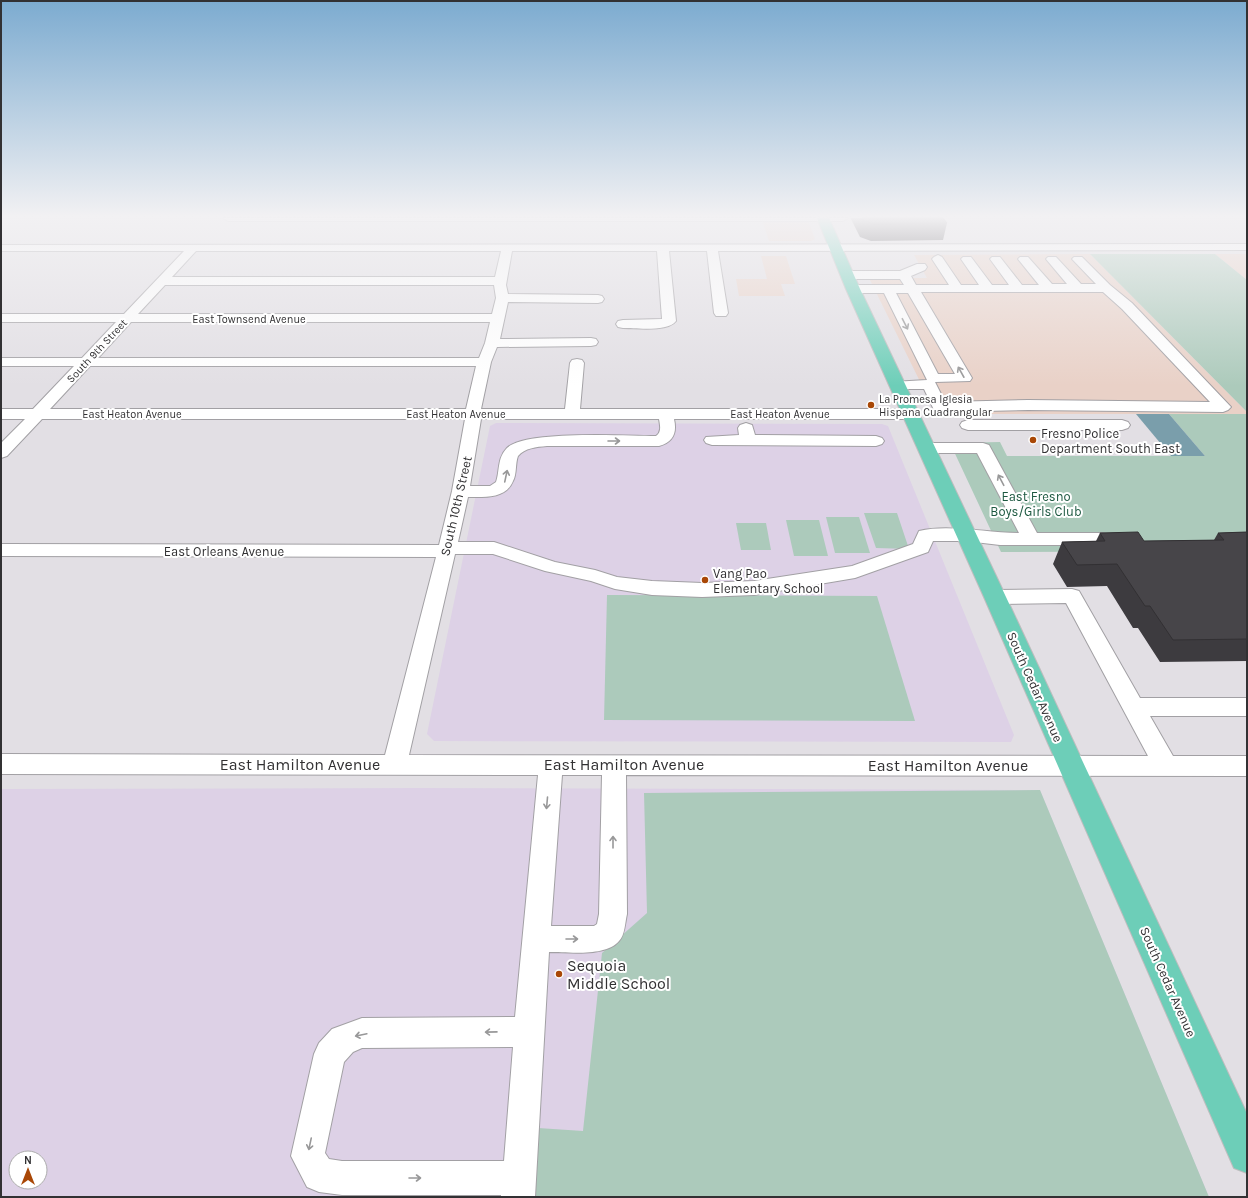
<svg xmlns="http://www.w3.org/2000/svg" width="1248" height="1198" font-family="Karla,sans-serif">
  <rect width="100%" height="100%" fill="#e2dfe4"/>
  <!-- commercial -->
  <g fill="#e9d1c7">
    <path d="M762,220h46l7,19 -4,2h-42z"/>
    <path d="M1090,254l157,158v2h-311l-67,-136h58l-13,-23z"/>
    <path d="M1215,254h32v26z"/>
    <path d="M761,256h25l9,28h-14l4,12h-46l-3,-17h31z"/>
  </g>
  <!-- education -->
  <g fill="#ddd1e6" fill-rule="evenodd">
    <path d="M496,423l386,1 6,2 126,309 -3,7 -577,-1 -7,-7 63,-308z"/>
    <path d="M419,788l621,2 169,407h-1208v-408zM16,1158h24v24h-24z"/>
  </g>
  <!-- green -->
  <g fill="#accabb">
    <path d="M1090,254h125l32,26v132z"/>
    <path d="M1169,414h78v137l-246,1 -51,-109 50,-1 7,14h198z"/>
    <path d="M864,513h33l12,36 -33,-1z"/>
    <path d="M826,517h33l11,36h-35z"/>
    <path d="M786,520h33l9,36h-34z"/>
    <path d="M736,523h30l5,27h-30z"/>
    <path d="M607,595l270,1 38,125 -311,-1z"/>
    <path d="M1040,790l169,407h-674l3,-69 45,3 19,-178 45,-40 -3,-120z"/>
  </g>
  <!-- water -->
  <path fill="#7a9eab" d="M1136,414h33l36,42h-34z"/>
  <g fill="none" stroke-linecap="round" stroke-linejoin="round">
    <defs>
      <g id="minor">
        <path d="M223,218h625l-5,3h-615z"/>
        <path d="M1247,244v6l-529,1 10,62 -2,3h-10l-2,-3 -7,-62h-38l7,70c-8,11 -40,7 -53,7l-5,-1 -2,-3 2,-3 5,-1 39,-1 -5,-68h-145l-6,34 2,9 90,1 4,1 2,3 -2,3 -4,1 -90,-1 -8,37 91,-1 5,1 2,3 -2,3 -5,1 -94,1 -6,15 -10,47h84l5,-46 2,-3 5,-1 5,1 2,3 -4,46h331l5,2 3,3 -3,3 -5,2h-237c3,13 0,23 -15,27h-112c-11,1 -22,2 -29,10 -3,8 -1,18 -5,25 -7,18 -29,16 -45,16l-10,45h36l61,20 40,8 22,7 35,4 50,2 52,-2 98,-15 61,-22 6,-13c30,-7 69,2 100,2l-42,-80h-51l-6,-2 -2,-3 2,-3 6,-2h57l6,2 48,88h65l7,2 2,4 -2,4 -7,2h-102l-34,-4h-33l-5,11 -73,26 -101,17 -52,2 -50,-2 -37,-6 -24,-8 -46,-10 -52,-17h-38l-46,201 739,1 -82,-153 -71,1 -7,-2 -3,-5 3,-5 7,-2 77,-1 7,2 61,107h107v18h-97l23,40h74v20l-621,-1 1,139c-2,8 -2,21 -8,27 -13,16 -51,11 -70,11l-14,245h-34v-2h-159l-23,-3 -12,-5 -16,-31 23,-102 5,-11 13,-14 30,-11 153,-1 23,-242 -537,-1v-20l384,1 51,-198 -435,-1v-12l438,1 13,-54 13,-72h-423l-35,37 -6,2v-15l24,-24h-24v-10h32l41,-43h-73v-8h81l34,-36h-115v-8h123l60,-63h-183v-6zM196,251h305l-6,26h-323zM165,285h329l2,13 -4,16h-354zM131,322h359l-5,21 -6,15h-381zM90,366h386l-10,43h-416zM481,419h178c1,6 3,13 -3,17 -29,0 -131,-6 -149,12 -10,10 -7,23 -11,34l-6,4h-20zM562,775h40l-3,139 -2,10 -3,2h-43zM513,1047l-9,114h-162l-13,-2 -4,-6 19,-91 9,-10 9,-4z"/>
        <path d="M938,255l4,2 19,28h18l-18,-26 2,-2h8l21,28h17l-19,-26 2,-2h8l22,28h17l-21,-26 2,-2h8l24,27h15l-21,-25 2,-2h8l25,27h15l-24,-25 2,-2h8l28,28 22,18 99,104 -3,3 -5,2 -195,-2 -89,2 -5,-2 -10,-21h-27l-5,-1 -2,-3 2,-3 35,-2 -43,-87h-31l-4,-1 -2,-3 2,-3 4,-1h51l-4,-6h-53l-4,-1 -2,-3 2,-3 4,-1h53l17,-7h8l2,3 -2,3 -14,6 5,9h33l-17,-26 2,-2zM921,292h182l19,17 88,93 -182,-2 -83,2 -10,-20 35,-1 2,-3zM896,293h12l47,81h-17z"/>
        <path d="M968,420h154l6,2 2,3 -2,3 -6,2h-154l-6,-2 -2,-3 2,-3z"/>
        <path d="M746,423l6,2 3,10 121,1 6,2 2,3 -2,3 -6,2 -164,-1 -6,-2 -2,-3 2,-3 33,-2 -1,-7 2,-3z"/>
      </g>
      <path id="major" d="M817,218h12l31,71 146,308 241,517v59l-13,-5 -250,-571 -138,-308z"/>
    </defs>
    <!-- minor casing -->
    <use href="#minor" stroke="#a2a0a4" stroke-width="2"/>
    <!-- major casing -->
    <use href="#major" stroke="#bdbdbe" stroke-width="2"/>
    <!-- minor -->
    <use href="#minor" fill="#fff" fill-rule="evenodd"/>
    <!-- major -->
    <use href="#major" fill="#6dceb8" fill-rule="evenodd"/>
  </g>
  <!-- wall -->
  <g fill="#3d3b3f">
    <path d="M851,218h92l4,5 -4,17 -72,1 -11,-4 -9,-18z"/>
    <path d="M1247,532v129l-87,1 -22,-34h-5l-26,-42 -40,1 -14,-23 9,-22 34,-1 4,-8 44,8 70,-1 4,-7z"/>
  </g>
  <!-- building -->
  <g fill="#474549" stroke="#323033">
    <path d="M862,218h81l4,5 -73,1 -11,-4z"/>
    <path d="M1138,532l6,9 80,-1 -6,-7 29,-1v107l-74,1 -23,-34h-5l-28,-42 -40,1 -15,-23 43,-1 -5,-8z"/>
  </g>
  <!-- one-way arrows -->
  <defs><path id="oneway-shaft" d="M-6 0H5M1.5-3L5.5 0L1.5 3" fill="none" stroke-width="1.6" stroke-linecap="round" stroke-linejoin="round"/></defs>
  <g stroke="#989899">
    <use href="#oneway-shaft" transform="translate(905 324) rotate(63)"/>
    <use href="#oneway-shaft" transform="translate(961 372) rotate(-119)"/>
    <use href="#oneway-shaft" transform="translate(614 441)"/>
    <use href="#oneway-shaft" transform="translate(506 476) rotate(-78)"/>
    <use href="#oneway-shaft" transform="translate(1001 480) rotate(-118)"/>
    <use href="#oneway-shaft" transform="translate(547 803) rotate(95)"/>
    <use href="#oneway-shaft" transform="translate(613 842) rotate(-90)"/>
    <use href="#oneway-shaft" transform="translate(572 939)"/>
    <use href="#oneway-shaft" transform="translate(491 1032) rotate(179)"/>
    <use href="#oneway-shaft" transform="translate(361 1035) rotate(168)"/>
    <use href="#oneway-shaft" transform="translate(310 1144) rotate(102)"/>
    <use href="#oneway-shaft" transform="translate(415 1178)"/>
  </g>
  <!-- sky -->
  <linearGradient id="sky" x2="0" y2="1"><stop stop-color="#7cabd0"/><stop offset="0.56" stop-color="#f2f1f3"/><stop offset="1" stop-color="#f2f1f3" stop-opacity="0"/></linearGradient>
  <rect width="1248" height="386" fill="url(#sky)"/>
  <!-- markers -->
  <g fill="#a94706" stroke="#fff" stroke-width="1.5">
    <circle cx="871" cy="405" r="4"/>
    <circle cx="1033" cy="440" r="4"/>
    <circle cx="705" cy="580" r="4"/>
    <circle cx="559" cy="974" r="4"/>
  </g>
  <g text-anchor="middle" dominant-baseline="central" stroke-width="4" stroke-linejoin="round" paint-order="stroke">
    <!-- far-street labels -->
    <g font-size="11" fill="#323133" stroke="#fff">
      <text x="249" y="319">East Townsend Avenue</text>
      <text transform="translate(97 351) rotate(-47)">South 9th Street</text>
      <text x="132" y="414">East Heaton Avenue</text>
      <text x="456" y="414">East Heaton Avenue</text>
      <text x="780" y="414">East Heaton Avenue</text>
    </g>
    <!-- far-poi labels -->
    <g font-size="11" fill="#323133" stroke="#fff" text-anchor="start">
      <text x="879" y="399">La Promesa Iglesia<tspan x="879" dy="13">Hispana Cuadrangular</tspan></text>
    </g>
    <!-- poi labels -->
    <g font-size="13" fill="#323133" stroke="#fff" text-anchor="start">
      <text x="1041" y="433">Fresno Police<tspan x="1041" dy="15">Department South East</tspan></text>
      <text x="713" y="573">Vang Pao<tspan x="713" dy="15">Elementary School</tspan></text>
    </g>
    <!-- park labels -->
    <g font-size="13" fill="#1c5840" stroke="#fff">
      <text x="1036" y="496">East Fresno<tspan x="1036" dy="15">Boys/Girls Club</tspan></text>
    </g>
    <!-- street labels -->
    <g font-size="13" fill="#323133" stroke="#fff">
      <text transform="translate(456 506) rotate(-77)">South 10th Street</text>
      <text x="224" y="551">East Orleans Avenue</text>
      <text transform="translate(1035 687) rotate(66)">South Cedar Avenue</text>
      <text transform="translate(1168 982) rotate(66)">South Cedar Avenue</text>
    </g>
    <!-- near-street labels -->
    <g font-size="16" fill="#323133" stroke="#fff">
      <text x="300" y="764">East Hamilton Avenue</text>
      <text x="624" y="764">East Hamilton Avenue</text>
      <text x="948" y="765">East Hamilton Avenue</text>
    </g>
    <!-- near-poi labels -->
    <g font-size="16" fill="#323133" stroke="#fff" text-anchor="start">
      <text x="567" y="965">Sequoia<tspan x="567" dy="18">Middle School</tspan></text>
    </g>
  </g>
  <!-- border -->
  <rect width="1248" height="1198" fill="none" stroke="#323133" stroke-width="4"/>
  <!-- north arrow -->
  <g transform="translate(28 1170)"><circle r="19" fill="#ffffff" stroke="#adadad"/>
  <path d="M0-3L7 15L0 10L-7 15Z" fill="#a94706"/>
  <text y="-6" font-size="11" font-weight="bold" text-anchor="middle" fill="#323133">N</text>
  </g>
</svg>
